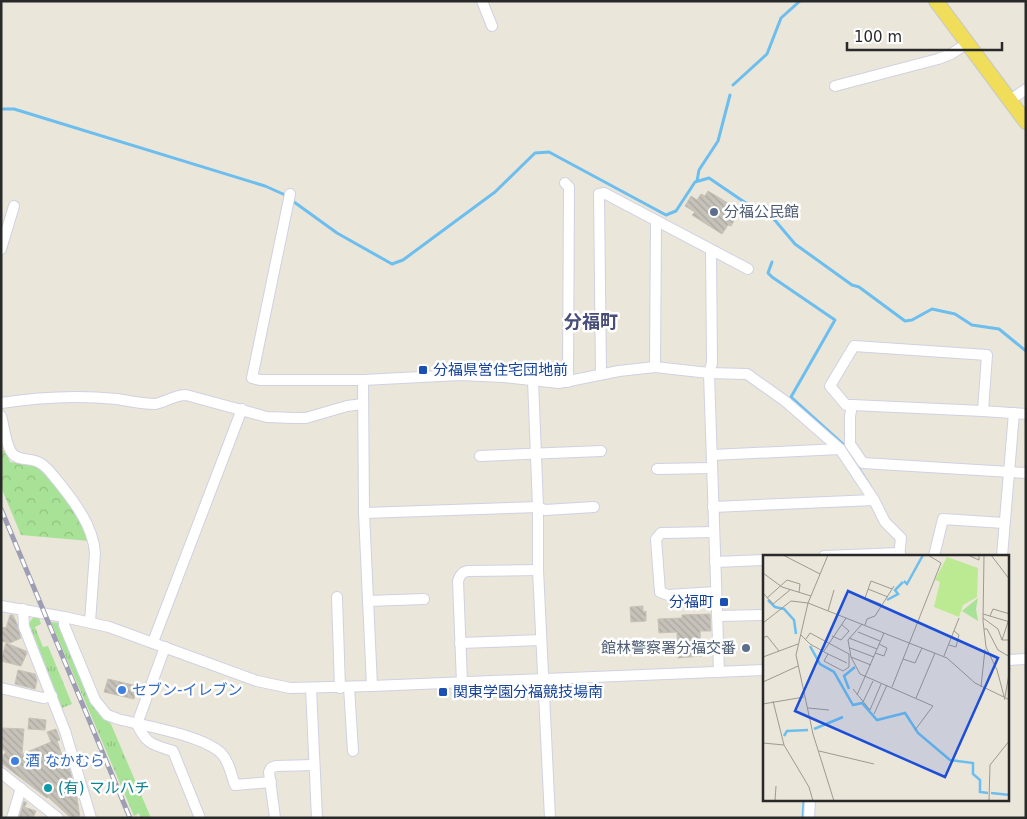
<svg xmlns="http://www.w3.org/2000/svg" width="1027" height="819" font-family="'DejaVu Sans','Noto Sans JP',sans-serif">
  <defs>
    <pattern id="grass-tufts" width="24" height="20" patternUnits="userSpaceOnUse" patternTransform="scale(1.25)"><rect width="24" height="20" fill="#a8e296"/><path d="M3 7l-1-3M5 7V3M7 7l1-3M15 17l-1-3M17 17v-4M19 17l1-3" fill="none" stroke="#91c281"/></pattern>
    <pattern id="forest-crowns" width="20" height="18" patternUnits="userSpaceOnUse" patternTransform="scale(1.25)"><rect width="20" height="18" fill="#a8e296"/><path d="M2 6a3 3 0 1 1 6 0M12 15a3 3 0 1 1 6 0" fill="none" stroke="#91c281"/></pattern>
    <pattern id="building-back-hatch" width="6" height="6" patternUnits="userSpaceOnUse" patternTransform="scale(1.25)"><rect width="6" height="6" fill="#c6c2ba"/><path d="M-1 5l2 2M0 0l6 6M5-1l2 2" fill="none" stroke="#aaa7a0"/></pattern>
  </defs>
  <rect width="100%" height="100%" fill="#ebe6da"/>
  <!-- grass -->
  <g fill="url(#grass-tufts)">
    <path d="M33,618h6l2,6 -6,3 8,20 5,-1 24,58 -10,4 -33,-85z"/>
    <path d="M51,622l8,1 44,94 8,7 40,94h-10l-2,-5 -5,3z"/>
  </g>
  <!-- forest -->
  <path fill="url(#forest-crowns)" d="M5,450l5,12 28,4 34,38 17,37 -68,-6 -20,-48v-36z"/>
  <g fill="none" stroke-linecap="round" stroke-linejoin="round">
    <!-- stream -->
    <g stroke="#6cbeee" stroke-width="3">
      <path d="M733,85l34,-31 14,-36 19,-17"/>
      <path d="M1,109h13l251,77 18,8 54,39 55,31 11,-4 92,-68 40,-39 14,-1 117,63 10,-4 19,-29 14,-4 47,32 17,8 22,26 57,41 7,2 46,34 7,-1 20,-11 23,5 17,11 27,4 27,22"/>
      <path d="M697,181l2,-11 19,-29 12,-46"/>
      <path d="M772,262l-4,11 4,4 63,43 -44,77 52,47 27,42"/>
      <path d="M803,818l1,-18"/>
    </g>
  </g>
  <!-- building -->
  <g fill="url(#building-back-hatch)" stroke="#c6c2b4">
    <path d="M708,191l28,17 -4,9 3,2 -4,7 -3,-1 -6,9 -30,-19 3,-3 -10,-6 6,-10 6,4 4,-6 4,2z"/>
    <path d="M643,606v6l3,-1v10l-15,1 -1,-15z"/>
    <path d="M710,614l1,17h-11l1,25 -23,2 -1,-26 -18,1 -1,-14 24,-1v-3z"/>
    <path d="M10,615h3l4,9 4,14 -11,5 -9,-2v-14l5,1z"/>
    <path d="M6,643l20,8 1,2 -6,13 -20,-5z"/>
    <path d="M18,670l17,4 2,6 -2,9 -20,-5z"/>
    <path d="M108,679l29,7 -3,13 -30,-7z"/>
    <path d="M29,718l17,2 -1,10 -17,-1z"/>
    <path d="M1,728l23,1 -2,25 29,-12 -4,-10 9,-3 4,11 -3,1 7,20h3l9,30 4,27h-9l-23,-21 -1,1 -46,-35v-5l5,-6 -5,-4z"/>
    <path d="M24,801l3,2 -3,4 12,4 -3,7h-14z"/>
  </g>
  <g fill="none" stroke-linecap="round" stroke-linejoin="round">
    <defs>
      <g id="minor">
        <path d="M482,1l10,25"/>
        <path d="M835,86l103,-27 13,-5 17,-11"/>
        <path d="M1010,100l16,-11"/>
        <path d="M565,183l4,4 -1,195"/>
        <path d="M290,194l-38,184 8,2h103l97,-5 44,2 55,6 60,-12 36,-4 54,6 38,1 38,27 55,48 34,51 11,22 16,16 -2,18"/>
        <path d="M1,249l13,-43"/>
        <path d="M711,250l1,113 -3,10 10,299"/>
        <path d="M655,367l1,-146"/>
        <path d="M601,374l-2,-180 5,-1 144,76"/>
        <path d="M363,380l1,133 8,173"/>
        <path d="M533,380l5,127v63l12,248"/>
        <path d="M1,403c38,-6 77,-8 116,-4 13,2 25,5 38,5 11,-2 19,-9 31,-9l81,22 27,1h12l41,-12 16,-2"/>
        <path d="M852,405l131,6"/>
        <path d="M1026,414l-43,-3 4,-56 -133,-9 -24,40 16,19h6l-2,11v28l13,19 163,10"/>
        <path d="M1,416c3,10 5,30 11,37 6,9 19,4 28,10 7,4 11,10 16,16 17,21 37,46 39,74l-5,69"/>
        <path d="M712,455l128,-6"/>
        <path d="M480,456l121,-5"/>
        <path d="M657,469l55,-1"/>
        <path d="M713,507l161,-7"/>
        <path d="M364,513l174,-6 7,3 49,-3"/>
        <path d="M714,532l-50,1h-3l-5,6 4,53 8,3 48,-3"/>
        <path d="M824,556l76,-3"/>
        <path d="M934,556l9,-37 61,4"/>
        <path d="M1002,556l12,-143"/>
        <path d="M715,562l49,-2"/>
        <path d="M337,597l3,91"/>
        <path d="M368,601l56,-2"/>
        <path d="M1,606l63,11 45,10 148,54 33,7 82,-2 392,-16"/>
        <path d="M23,609l1,18 41,104 26,87"/>
        <path d="M717,616l47,-1"/>
        <path d="M64,617v8l31,75 12,15 11,4c26,7 84,16 103,34 8,8 10,21 14,32l36,-3"/>
        <path d="M153,642l89,-233"/>
        <path d="M460,643l81,-3"/>
        <path d="M165,647l-28,77c10,21 15,20 36,27l27,67"/>
        <path d="M1008,660l18,-1"/>
        <path d="M462,683l-4,-102c2,-6 4,-9 10,-10l70,-1"/>
        <path d="M349,687l4,64"/>
        <path d="M1,688l42,10 9,-2"/>
        <path d="M311,688l6,130"/>
        <path d="M1,773l57,45"/>
        <path d="M12,818l9,-30"/>
        <path d="M275,818l-6,-46 2,-4 5,-2 38,-1"/>
        <path d="M809,818l1,-18"/>
      </g>
      <path id="major" d="M936,1l90,121"/>
    </defs>
    <!-- minor casing -->
    <use href="#minor" stroke="#d0d1e2" stroke-width="12"/>
    <!-- major casing -->
    <use href="#major" stroke="#c7c7c7" stroke-width="16"/>
    <!-- minor -->
    <use href="#minor" stroke="#fff" stroke-width="10"/>
    <!-- major -->
    <use href="#major" stroke="#f0dd5a" stroke-width="14"/>
    <defs>
      <path id="rail" d="M1,509l129,309"/>
    </defs>
    <!-- rail casing -->
    <use href="#rail" stroke="#9d9eb3" stroke-width="5"/>
    <!-- rail -->
    <use href="#rail" stroke="#fff" stroke-width="3" stroke-dasharray="9" stroke-linecap="butt"/>
  </g>
  <!-- markers -->
  <g fill="#5c6f8a" stroke="#fff" stroke-width="2">
    <circle cx="714" cy="212" r="5"/>
    <circle cx="746" cy="648" r="5"/>
  </g>
  <g fill="#1a4fb4" stroke="#fff" stroke-width="2">
    <rect x="418" y="365" width="10" height="10" rx="2.5"/>
    <rect x="719" y="597" width="10" height="10" rx="2.5"/>
    <rect x="438" y="687" width="10" height="10" rx="2.5"/>
  </g>
  <g fill="#3f7fe0" stroke="#fff" stroke-width="2">
    <circle cx="122" cy="690" r="5"/>
    <circle cx="15" cy="761" r="5"/>
  </g>
  <circle fill="#0f9aa8" stroke="#fff" stroke-width="2" cx="48" cy="788" r="5"/>
  <g text-anchor="middle" dominant-baseline="central" stroke-width="5" stroke-linejoin="round" paint-order="stroke">
    <!-- service labels -->
    <g font-size="15" fill="#4e5e75" stroke="#fff" text-anchor="start">
      <text x="724" y="212">分福公民館</text>
      <text x="736" y="648" text-anchor="end">館林警察署分福交番</text>
    </g>
    <!-- transit labels -->
    <g font-size="15" fill="#164399" stroke="#fff" text-anchor="start">
      <text x="433" y="370">分福県営住宅団地前</text>
      <text x="714" y="602" text-anchor="end">分福町</text>
      <text x="453" y="692">関東学園分福競技場南</text>
    </g>
    <!-- shop labels -->
    <g font-size="15" fill="#366cbe" stroke="#fff" text-anchor="start">
      <text x="132" y="690">セブン-イレブン</text>
      <text x="25" y="761">酒 なかむら</text>
    </g>
    <!-- culture labels -->
    <g font-size="15" fill="#0d838f" stroke="#fff" text-anchor="start">
      <text x="58" y="788">(有) マルハチ</text>
    </g>
    <!-- quarter labels -->
    <g font-size="18" font-weight="bold" fill="#494d79" stroke="#fff">
      <text x="591" y="321">分福町</text>
    </g>
  </g>
  <!-- overview -->
  <g transform="translate(763 555)">
    <rect width="246" height="246" fill="#ebe6da"/>
    <path d="M215,43l-2,11 2,12 -16,-10z" fill="#a8e296"/>
    <path d="M184,2l31,11 -1,29 -14,8 -4,12 -25,-10 6,-25 -5,-2z" fill="#bbea92"/>
    <path fill="none" stroke="#6cbeee" stroke-width="2.5" d="M141,26l3,3 16,-29M5,45l7,7 9,2 10,11 2,14M124,45l11,-6 -3,-4 8,-8M47,91l10,18 14,8 19,33 9,-2 15,17 28,-7 13,20 32,27 23,3v11l7,6v12l8,1M86,134l-5,-13 11,-9M51,174l29,-12M21,181l3,-5 21,-1M228,238l19,2"/>
    <path fill="none" stroke="#9d9a93" stroke-width="1" d="M20,0l37,19M65,0l-20,48 -12,52 17,79 21,67M205,0l11,5v-5M221,0l-1,66 3,26 11,23 8,30M228,0l19,25M0,18l19,14 29,9M105,34l20,8M0,38l10,11 17,-14M4,43l20,-18 13,4 -1,8M118,49l-16,-6 6,-17 21,8M65,56l6,-21M220,59l27,8M227,61l3,-7 17,5M220,63l15,11 4,11h8M0,68l28,-22 17,2 139,55 28,25 35,17M99,69l-14,16 3,17 9,17 73,32 -18,24M102,70l2,-6 8,-3 19,-30M221,74h3l11,21 12,7M95,77l22,9M38,80l9,9 18,10 -4,7 19,10 6,-4v-13l-39,-21 -4,6M69,81l9,4 8,-9 -8,-7M0,83l4,-2 12,15M86,83l28,11M239,85l6,-18M186,90l7,2 3,-12 -5,-4M87,93l24,9M61,96l22,-33M112,98l9,3 3,-8 -8,-4M65,99l19,9M181,101l15,-38M0,102l35,-13M88,102l20,8M140,104l12,4 7,-15M0,127l35,-16M129,132l49,-124 -13,-8M218,132l4,-38M90,134l17,21 11,-26M94,140l27,-62M242,142l5,-29M153,143l19,-45M10,146l11,44 25,42 4,14M100,147l10,-21M0,149l41,-7M45,153l21,2M111,159l13,-29M0,188l21,2M56,196l55,13M12,246l1,-15M226,246l1,-36 20,-25"/>
    <path fill="#1d4ed8" fill-opacity="0.15" stroke="#1d4ed8" stroke-width="2.5" d="M85,36l150,67 -53,119 -150,-66z"/>
    <rect width="246" height="246" fill="none" stroke="#292929" stroke-width="2.5"/>
  </g>
  <!-- border -->
  <rect width="1027" height="819" fill="none" stroke="#292929" stroke-width="5"/>
  <!-- scale -->
  <path d="M847 42v8h155v-8" fill="none" stroke="#292929" stroke-width="2.5"/>
  <text x="854" y="42" font-size="15" fill="#292929" stroke="#ffffff" stroke-width="4" paint-order="stroke">100 m</text>
</svg>
